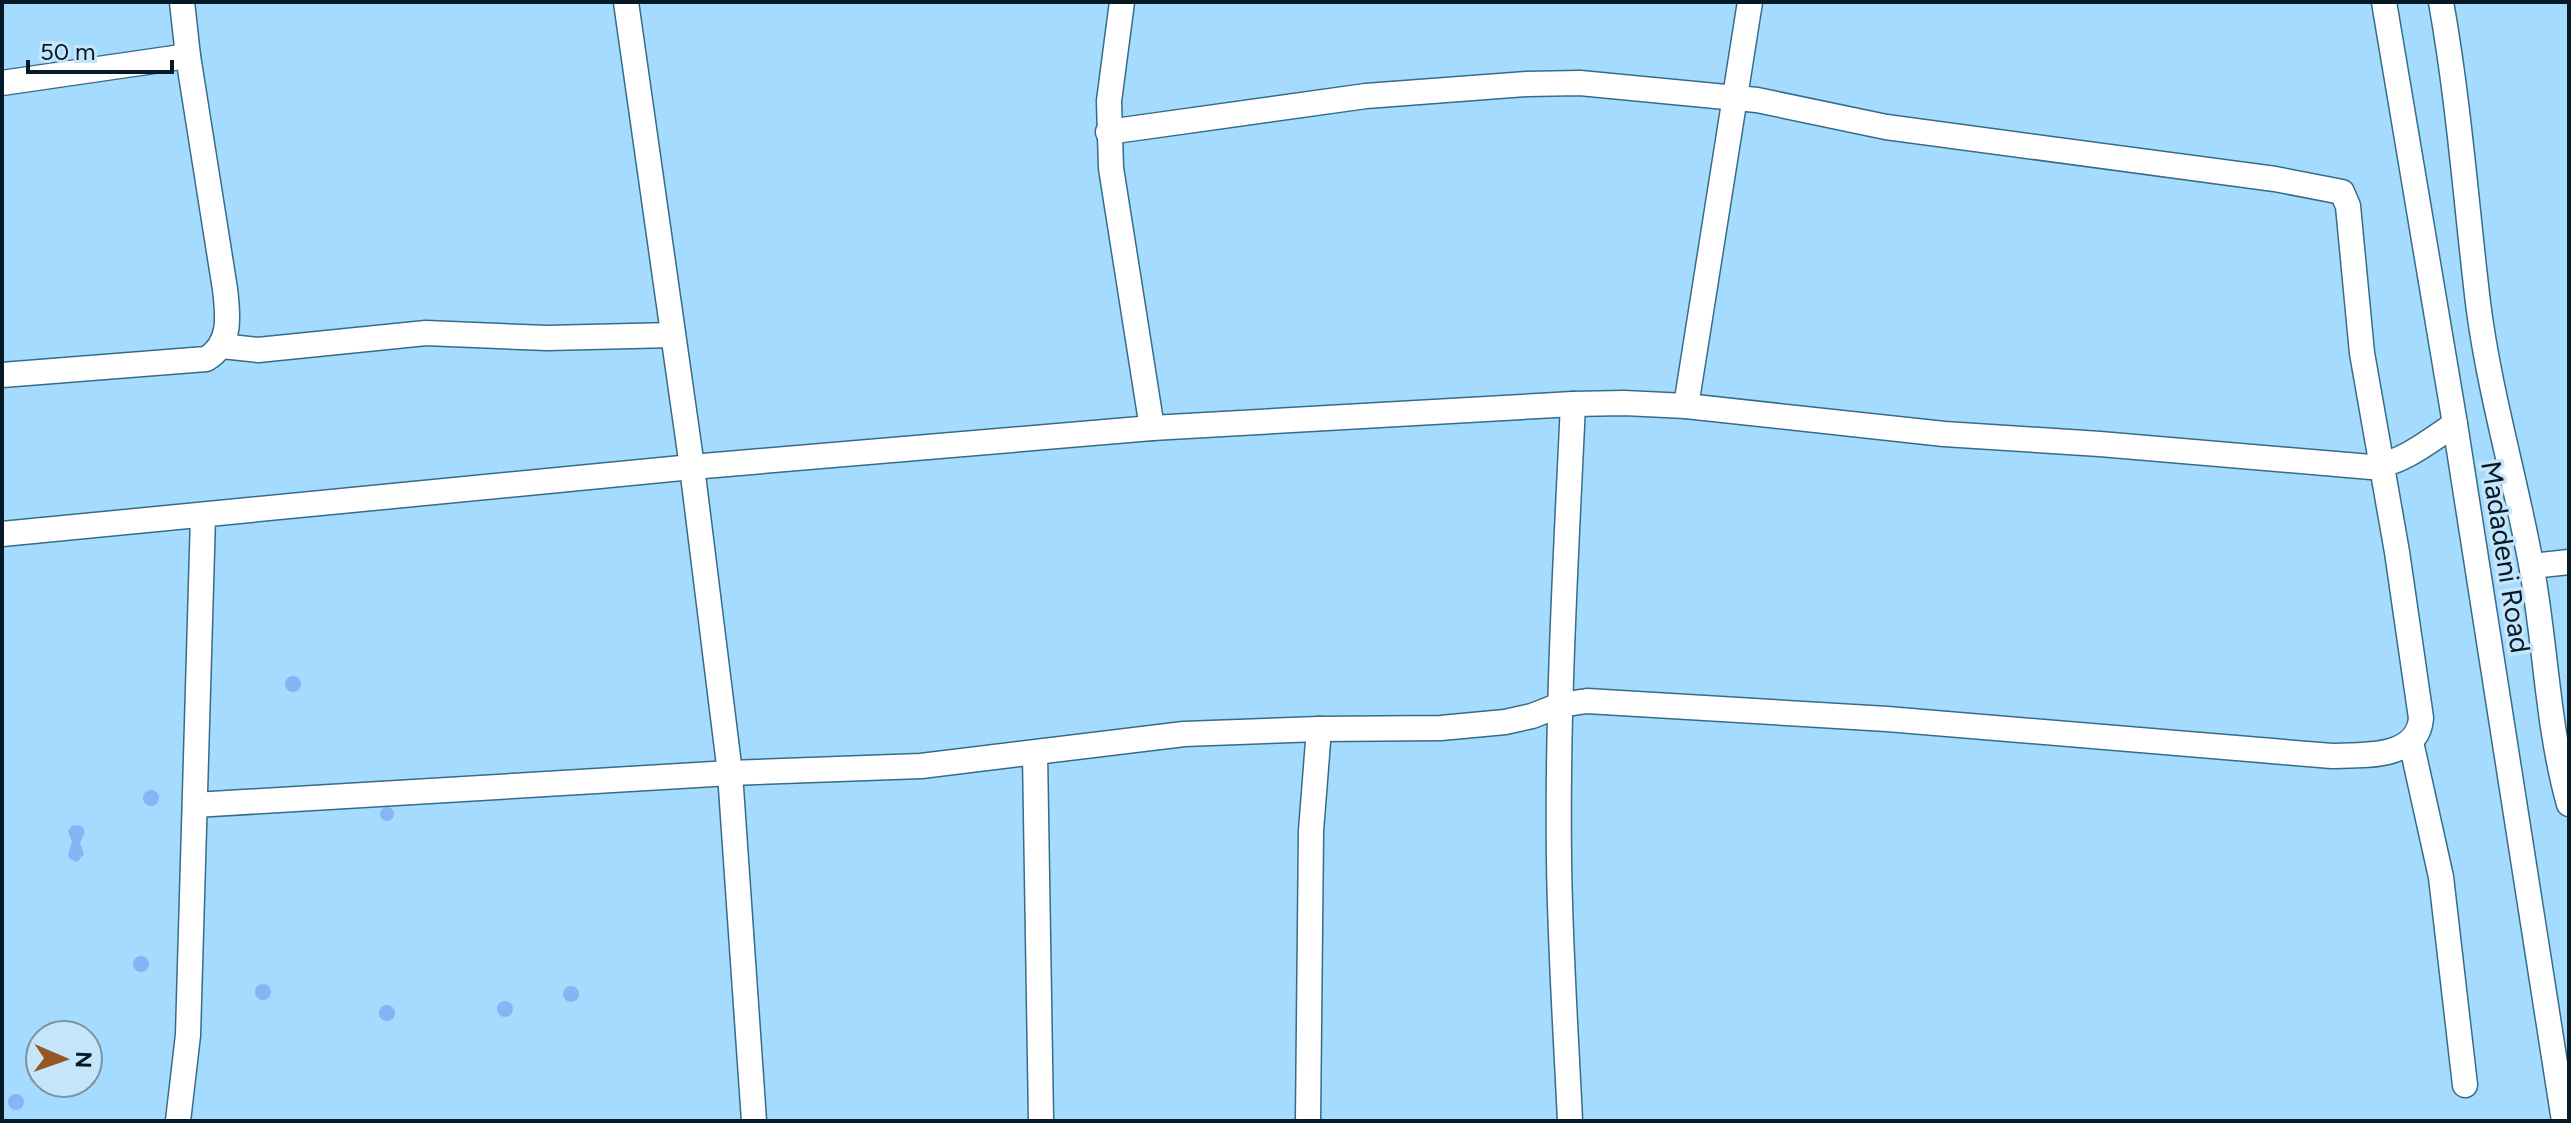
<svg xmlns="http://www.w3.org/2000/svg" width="2571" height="1123" font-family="Figtree,sans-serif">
  <rect width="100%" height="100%" fill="#a4dbfe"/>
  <!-- building -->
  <g fill="#86b4f4">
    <circle cx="293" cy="684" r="8"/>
    <circle cx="151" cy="798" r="8"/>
    <circle cx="387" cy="814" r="7"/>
    <path d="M73,825l9,1 3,6 -5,11 4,11 -7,8 -7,-3 -2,-5 4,-12 -4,-11z"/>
    <circle cx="141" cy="964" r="8"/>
    <circle cx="263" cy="992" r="8"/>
    <circle cx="571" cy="994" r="8"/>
    <circle cx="505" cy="1009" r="8"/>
    <circle cx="387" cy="1013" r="8"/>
    <circle cx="16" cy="1102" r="8"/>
  </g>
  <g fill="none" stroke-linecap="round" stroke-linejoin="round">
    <defs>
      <g id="minor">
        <path d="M626,2l66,465 38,306 24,348"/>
        <path d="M1122,2l-13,99 2,67 41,260"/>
        <path d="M2384,2l71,422 109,697"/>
        <path d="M2441,2c18,101 25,200 37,301 11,88 37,174 53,261 15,80 16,162 38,240"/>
        <path d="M2,83l186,-27"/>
        <path d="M222,346l36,4 168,-17 121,5 126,-3"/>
        <path d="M2,375l204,-16c26,-15 22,-44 19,-70l-37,-233 -6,-54"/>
        <path d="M1686,406l64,-404"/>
        <path d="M2,534l690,-67 460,-39 421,-24 51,-1 62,3 258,28 156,10 271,23c32,-4 57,-25 84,-43"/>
        <path d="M2532,566l37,-4"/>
        <path d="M2411,742l30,135 24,208"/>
        <path d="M1035,753l6,368"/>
        <path d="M195,805l535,-32 191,-7 263,-32 135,-5 122,-1 64,-6 27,-6 28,-11 27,-4 300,18 445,37c31,-1 86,3 89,-38l-24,-166 -35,-199 -14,-147 -6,-14 -67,-13 -389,-52 -129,-27 -177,-17 -53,1 -161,12 -258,36"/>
        <path d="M178,1121l10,-86 15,-519"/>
        <path d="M1308,1121l3,-290 8,-102"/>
        <path d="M1570,1121c-4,-87 -10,-174 -11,-261 -2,-152 7,-304 14,-456"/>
      </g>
    </defs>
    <!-- minor casing -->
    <use href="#minor" stroke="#376b8a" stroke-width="27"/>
    <!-- minor -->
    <use href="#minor" stroke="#fff" stroke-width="24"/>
  </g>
  <g text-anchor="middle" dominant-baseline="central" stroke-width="7" stroke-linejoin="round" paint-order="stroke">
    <!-- street labels -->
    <g font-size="28" fill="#051a26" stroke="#c5e5fa">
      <text transform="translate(2506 557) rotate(81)">Madadeni Road</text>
    </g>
  </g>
  <!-- border -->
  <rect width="2571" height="1123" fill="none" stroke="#051a26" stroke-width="8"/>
  <!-- north arrow -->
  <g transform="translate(64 1059) rotate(92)"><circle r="38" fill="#c5e5fa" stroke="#7894a5" stroke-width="2"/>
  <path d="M0-6L14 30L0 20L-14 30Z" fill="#975620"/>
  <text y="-12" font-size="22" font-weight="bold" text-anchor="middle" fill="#051a26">N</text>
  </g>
  <!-- scale -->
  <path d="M28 60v12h144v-12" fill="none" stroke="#051a26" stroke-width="4"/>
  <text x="40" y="60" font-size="24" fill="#051a26" stroke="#c5e5fa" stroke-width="6" paint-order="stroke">50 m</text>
</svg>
